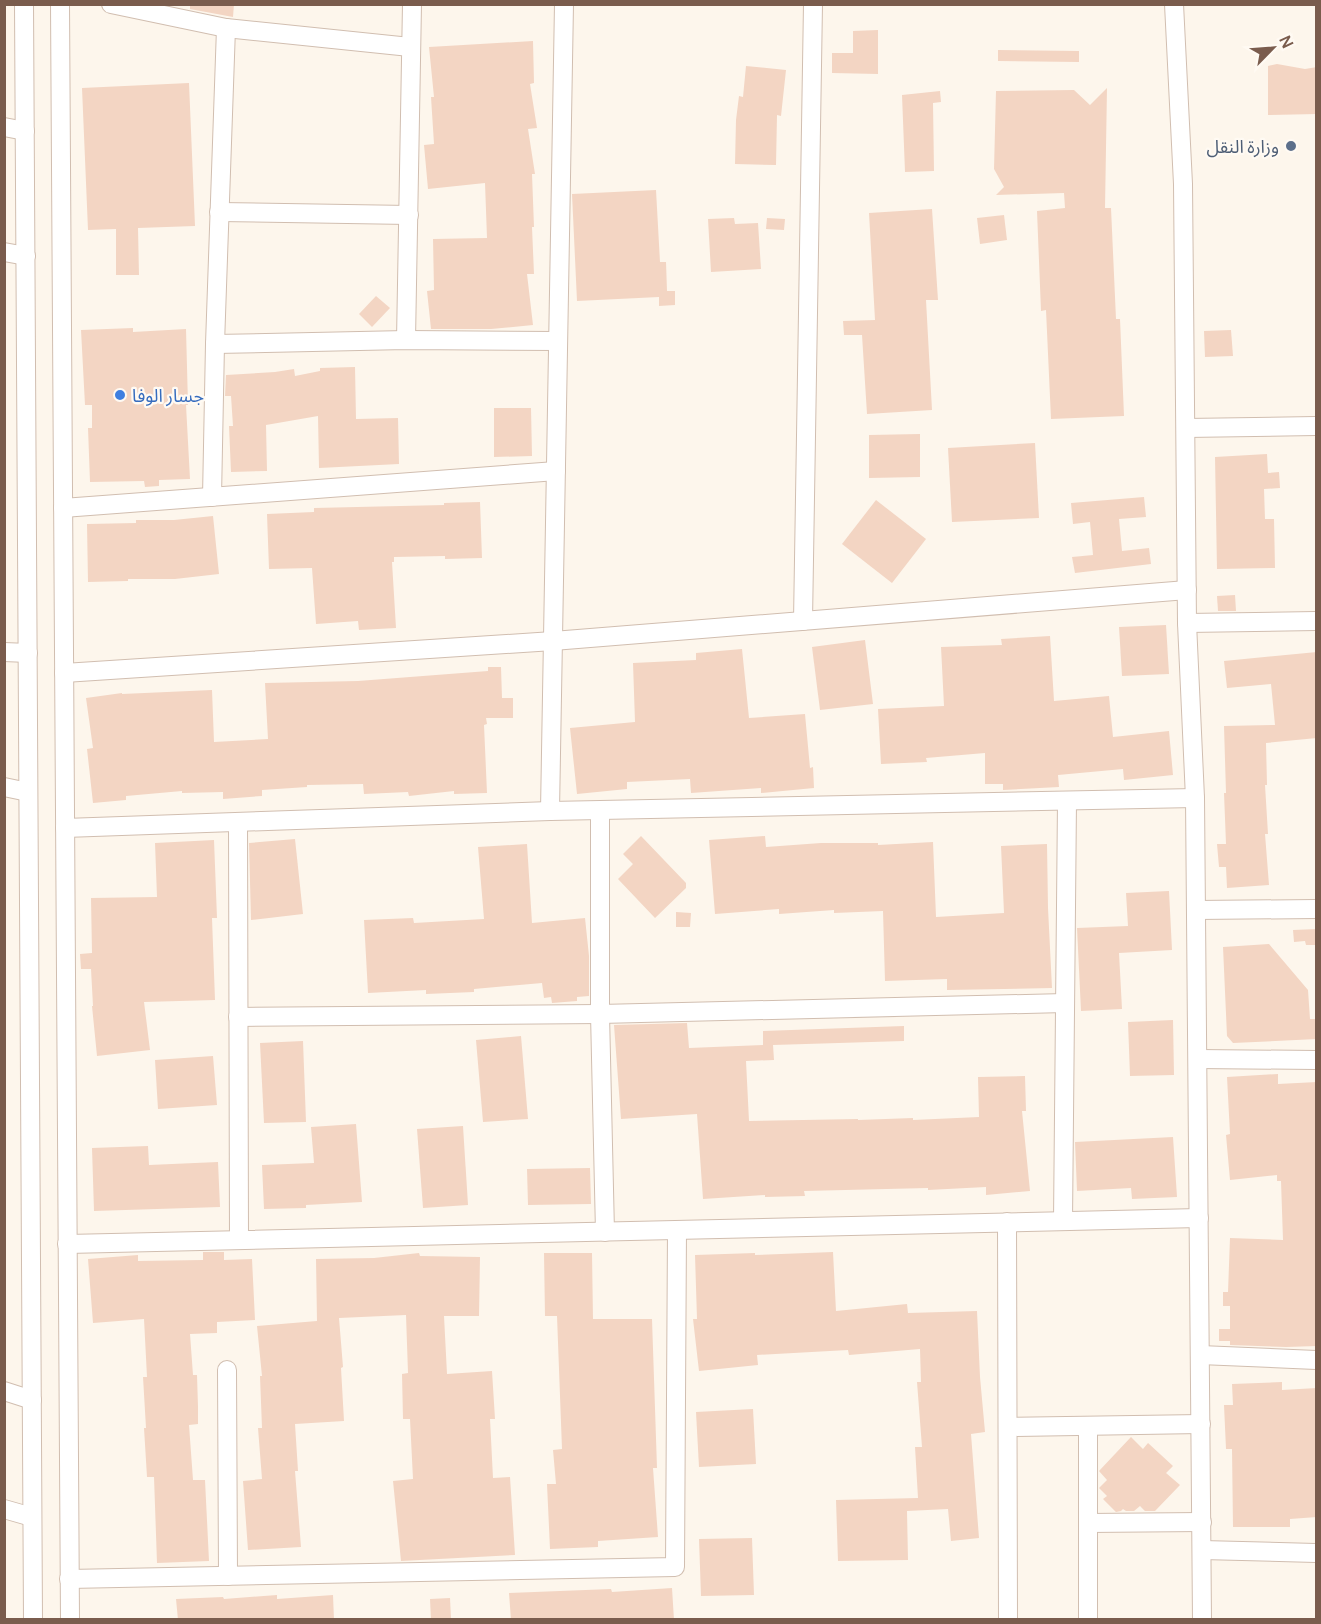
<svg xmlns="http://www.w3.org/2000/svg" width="1321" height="1624" font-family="Manrope,'Noto Sans Arabic',sans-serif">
  <rect width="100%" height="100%" fill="#fdf6ec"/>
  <!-- building -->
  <g fill="#f3d5c3">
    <path d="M190,4h44l-1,13 -43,-8z"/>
    <path d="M878,30v44l-46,-1v-20h21v-22z"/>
    <path d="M533,41l1,42 -4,1 7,44 -9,1 7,45h-3l2,53h-2l2,47h-7l6,51 -42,4h-60l-4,-38 7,-1 -1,-51 54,-1 -2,-55 -57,6 -4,-44 10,-1 -3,-47h3l-5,-50z"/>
    <path d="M998,50l81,1v11l-81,-1z"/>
    <path d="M1277,64l28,5 12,-2v47l-49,1v-49z"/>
    <path d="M746,66l40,4 -5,46 -4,-1 -1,50 -41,-1 1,-44 3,-24 4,1z"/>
    <path d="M189,83l6,143 -57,2 1,47h-23v-46l-28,1 -6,-142z"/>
    <path d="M1107,88l-2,120h6l5,111h4l4,97 -73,3 -5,-109 -5,1 -4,-100 28,-3 -1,-15 -68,2 8,-8 -10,-18 2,-78 78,-1 16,15z"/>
    <path d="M940,91l1,11 -8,1 1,68 -29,1 -3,-77z"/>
    <path d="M656,190l4,72h6l1,29h8v14l-16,1v-9l-82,4 -5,-107z"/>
    <path d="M932,209l6,91h-12l6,110 -65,4 -5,-79h-18l-1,-14 32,-1 -6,-107z"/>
    <path d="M1004,215l3,25 -27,4 -3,-26z"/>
    <path d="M734,218l1,6 23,-1 3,46 -50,3 -3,-53z"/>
    <path d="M767,218l18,1 -1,11 -18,-1z"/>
    <path d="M376,296l14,12 -18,19 -13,-13z"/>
    <path d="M133,328v4l53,-3 2,76h-2l4,74 -31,1v6l-14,1 -1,-6 -54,1 -2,-54h4v-23h-7l-4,-75z"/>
    <path d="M1231,330l2,26 -28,1 -1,-26z"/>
    <path d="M355,367l1,52 42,-1 1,46 -80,4 -1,-52 -52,9 1,46 -36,1 -2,-46h4l-2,-30h-6l1,-21 49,-3 19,-3 1,7 25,-5v-3z"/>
    <path d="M494,408h37l1,48 -38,1z"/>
    <path d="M920,434v43l-51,1v-43z"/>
    <path d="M1035,443l4,75 -87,4 -4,-74z"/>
    <path d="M1267,454l1,19 11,-1 1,16 -16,1 1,30h9l1,49 -58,1 -2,-112z"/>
    <path d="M1144,497l2,20 -27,2 3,32 27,-3 2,16 -76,9 -3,-16 21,-2 -3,-33 -17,2 -2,-21z"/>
    <path d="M876,500l50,39 -34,44 -50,-39z"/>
    <path d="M480,502l2,56 -37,1v-3l-51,1v5h-2l4,66 -37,2 -1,-9 -42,3 -4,-56 -43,1 -2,-55 47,-2v-4l130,-3v-2z"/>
    <path d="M213,516l6,58 -44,5h-47v2l-40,1 -1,-58 49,-1v-3h38z"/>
    <path d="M1235,595l1,16h-18l-1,-15z"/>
    <path d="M1166,625l3,49 -47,2 -3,-49z"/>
    <path d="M1050,636l4,65 55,-5 4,41 56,-6 4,44 -49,5 -1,-11 -65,6 1,12 -56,3v-6h-18v-31l-59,5 1,4 -46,2 -3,-55 66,-3 -3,-59 61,-2 -1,-6z"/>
    <path d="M865,640l8,64 -53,6 -8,-63z"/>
    <path d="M742,649l7,69 56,-4 5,54 3,-1 1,21 -53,5v-5l-70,5 -1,-14 -63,3v7l-50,5 -7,-66 65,-6 -2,-59 63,-3v-7z"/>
    <path d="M1317,652v38h-2l2,48 -51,5 1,42h-2l3,49h-3l4,51 -42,3 -1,-21h-7l-2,-23h9l-2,-51h2l-2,-67 51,-1 -4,-41 -44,4 -3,-27z"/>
    <path d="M488,667h13l1,31h11v20h-27l1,6 -3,1 3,68 -33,1v-3l-45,5 -1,-4 -44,2 -1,-10 -56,1v2l-45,3v6l-39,3v-7l-41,1v-2l-56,5v4l-33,3 -6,-54 6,-1 -7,-50 36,-5v1l90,-4 2,52 54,-3 -3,-56 93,-2 130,-10z"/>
    <path d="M641,836l45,47v5l-31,30 -37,-39 15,-15 -10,-10z"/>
    <path d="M765,836l1,11 55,-4h57v2l55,-3 3,75 68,-4 -3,-67 46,-2 1,64 4,80 -105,2v-11l-62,2 -2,-70 -49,2v-3l-55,4v-5l-64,5 -6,-74z"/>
    <path d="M295,839l8,75 -52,6 -2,-77z"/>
    <path d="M214,840l3,78h-5l3,82 -71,2 6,48 -53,6 -5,-50h1l-2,-37h-10l-1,-15 12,-1 -1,-55 66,-1 -2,-54z"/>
    <path d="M527,844l5,79 53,-5 4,38v40l-12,1v4l-25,2 -1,-6 -7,1 -2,-15 -68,6v3l-48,2v-4l-58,3 -4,-73 49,-2 1,5 70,-4 -6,-72z"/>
    <path d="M1169,891l3,59 -53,3 3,56 -41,2 -4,-83 51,-2 -2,-33z"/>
    <path d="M676,912l15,1 -1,14h-14z"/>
    <path d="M1317,929v16h-11l-1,-4 -11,1 -1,-12z"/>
    <path d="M1269,944l39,46 2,29h7v20l-84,4 -6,-7 -4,-89z"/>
    <path d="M1173,1020l1,55 -44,1 -2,-54z"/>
    <path d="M687,1023l2,25 74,-3v-14l141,-5v15l-131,4 1,15 -28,1 3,60 109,-2v1l55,-2v2l66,-3 -1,-40 47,-1 1,35h-4l8,80 -44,4v-8l-58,3v-2l-124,3 1,5 -40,1v-2l-62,4 -6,-85 -76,5 -7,-94z"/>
    <path d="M521,1036l7,83 -45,3 -7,-82z"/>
    <path d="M303,1041l3,81 -42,1 -4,-80z"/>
    <path d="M213,1056l4,49 -59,4 -3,-49z"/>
    <path d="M1278,1074v10l39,-2v264l-31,1 -56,-2v-4h-11v-12h11v-23h-7v-14h5l2,-54 53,2 -2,-59h-4v-6l-47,5 -4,-45 4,-1 -3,-57z"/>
    <path d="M356,1124l6,78 -56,3v3l-42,1 -2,-44 52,-2 -3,-36z"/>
    <path d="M463,1126l5,79 -45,3 -6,-79z"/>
    <path d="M1173,1137l4,60 -45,2 -1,-11 -54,3 -2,-49z"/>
    <path d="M148,1146l1,19 69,-3 2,45 -126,4 -2,-63z"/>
    <path d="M590,1168l1,36 -63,1 -1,-36z"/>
    <path d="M203,1252h21v8l28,-1 3,61 -38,2v11l-27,1 3,41h4l1,32v17l-9,1 4,55h12l4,81 -52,2 -3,-86h-7l-3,-49h2l-3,-51h4l-3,-58 -51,4 -5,-64 50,-4v6l65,-1z"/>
    <path d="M833,1252l3,59 71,-7 1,9 69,-2 3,66 5,55 -14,2 8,104 -28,3 -3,-32 -41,2 1,49 -70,1 -2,-61 82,-2 -3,-51h7l-5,-65h4l-1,-33 -71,6 -1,-5 -91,5 1,10 -59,6 -6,-52h4l-2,-64 60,-2v2z"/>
    <path d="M419,1253l1,3 60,1 -1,59h-35l3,58 45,-3 3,48h-5l3,59 17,-1 5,78 -114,6 -8,-80 20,-2 -3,-60h-7l-1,-45 6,-1 -2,-58 -67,3 4,49 -2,1 3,53 -49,3 3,47h-3l6,76 -53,3 -5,-69 19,-2 -4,-51h4l-2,-52h2l-5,-50 60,-5 -1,-62 58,-1z"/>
    <path d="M544,1253h48l1,66h59l5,149h-4l5,69 -60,4v6l-48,2 -3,-65h9l-3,-34 9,-1 -5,-133h-12z"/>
    <path d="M1282,1382v8l35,-2v129l-27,2v8h-57l-1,-78h-6l-2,-44h9l-1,-21z"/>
    <path d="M753,1409l3,55 -57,3 -3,-55z"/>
    <path d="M1131,1437l12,12 5,-6 25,23 -7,7 14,12 -25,26h-10l-5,-5 -6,5h-8l-3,-2 -2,2 -5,1 -13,-13 4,-3 -8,-8 8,-8 -8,-9z"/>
    <path d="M752,1538l2,57 -53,1 -2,-57z"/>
    <path d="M672,1588l2,32h-163l-2,-27 102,-4 1,3z"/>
    <path d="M277,1595v4l56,-4 1,25h-156l-2,-21 47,-2 1,2z"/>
    <path d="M450,1598l1,21 -20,1 -1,-21z"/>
  </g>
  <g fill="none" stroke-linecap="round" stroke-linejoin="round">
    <defs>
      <g id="minor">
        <path d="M24,4l9,1616"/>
        <path d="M60,4l10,1616"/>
        <path d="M111,4l115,24 184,19"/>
        <path d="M1174,4l9,180 4,439 8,175 7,822"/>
        <path d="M4,127l21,4"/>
        <path d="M219,212l190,3"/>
        <path d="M4,252l22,4"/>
        <path d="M406,340l6,-336"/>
        <path d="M215,344l191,-4 152,1"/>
        <path d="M1186,428l130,-2"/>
        <path d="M212,497l3,-153 11,-316"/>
        <path d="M63,508l493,-37"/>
        <path d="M803,621l10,-617"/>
        <path d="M1187,623l129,-2"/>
        <path d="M4,652l24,1"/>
        <path d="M64,673l489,-32 634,-51"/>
        <path d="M4,787l24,5"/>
        <path d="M550,811l14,-807"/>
        <path d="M600,811v203l5,218"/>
        <path d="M238,822l1,418"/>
        <path d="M65,828l485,-17 645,-13"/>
        <path d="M1196,910l120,-1"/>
        <path d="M238,1017l362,-3 465,-11"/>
        <path d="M1198,1059l118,1"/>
        <path d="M1063,1221l4,-420"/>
        <path d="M1007,1222l1,398"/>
        <path d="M67,1244l1132,-26"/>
        <path d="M1200,1355l116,5"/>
        <path d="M227,1370l1,206"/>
        <path d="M4,1391l28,9"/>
        <path d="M1008,1427l193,-3"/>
        <path d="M4,1509l28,8"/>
        <path d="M1088,1523l114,-1"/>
        <path d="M1202,1550l114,3"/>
        <path d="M69,1579l606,-12 2,-337"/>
        <path d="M1088,1620v-194"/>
      </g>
    </defs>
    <!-- minor casing -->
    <use href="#minor" stroke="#d1beb0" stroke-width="20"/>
    <!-- minor -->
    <use href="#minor" stroke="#fff" stroke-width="18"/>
  </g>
  <!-- markers -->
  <circle fill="#5c6f8a" stroke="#fffaf3" stroke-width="2" cx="1291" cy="146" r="6"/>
  <circle fill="#3f7fe0" stroke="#fffaf3" stroke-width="2" cx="120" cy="395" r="6"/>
  <g text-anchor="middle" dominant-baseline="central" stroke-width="4.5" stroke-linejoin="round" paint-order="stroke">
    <!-- service labels -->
    <g font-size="18" fill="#4e5e75" stroke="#fffaf3" text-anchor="end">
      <text x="1279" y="146">وزارة النقل</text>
    </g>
    <!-- shop labels -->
    <g font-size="18" fill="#366cbe" stroke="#fffaf3" text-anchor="start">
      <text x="132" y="395">جسار الوفا</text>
    </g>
  </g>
  <!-- border -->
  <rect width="1321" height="1624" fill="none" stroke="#7a5c4d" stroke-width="12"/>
  <!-- north arrow -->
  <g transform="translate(1273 48) rotate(65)" stroke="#fffaf3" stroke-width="4.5" paint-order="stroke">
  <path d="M0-4.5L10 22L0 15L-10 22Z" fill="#7a5c4d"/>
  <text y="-9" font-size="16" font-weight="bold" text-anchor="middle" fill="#7a5c4d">N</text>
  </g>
</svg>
